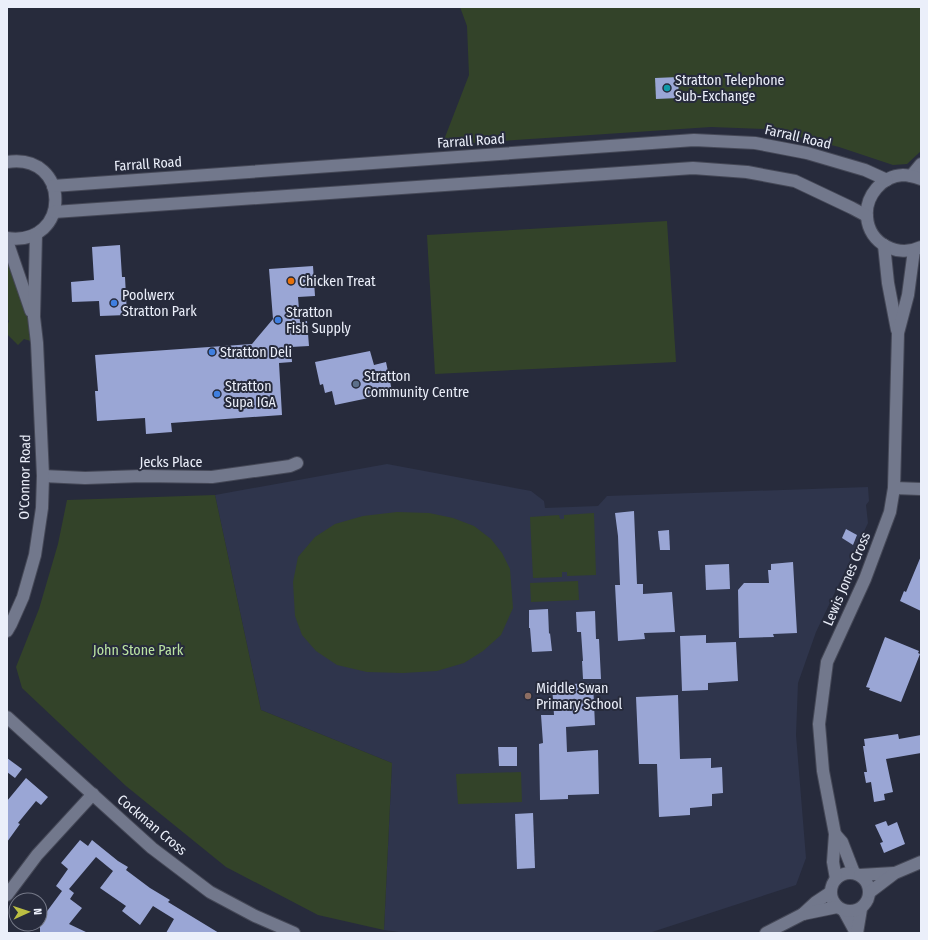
<svg xmlns="http://www.w3.org/2000/svg" width="928" height="940" font-family="'Fira Sans Condensed',sans-serif">
  <rect width="100%" height="100%" fill="#272b3c"/>
  <!-- built -->
  <path fill="#2f354c" d="M387,464l144,27 13,10 1,7 53,-2 9,-10 261,-9 1,14 -3,4 2,18 -52,109 -18,51 -2,52 10,123 -10,27 -147,48h-241l-24,-3 8,-167 -131,-53 -46,-215z"/>
  <!-- green -->
  <g fill="#334329">
    <path d="M460,7h461v144l-14,13 -14,1 -54,-18 -72,-18 -56,-2 -269,18 27,-70 -2,-49z"/>
    <path d="M667,221l9,141 -241,12 -8,-139z"/>
    <path d="M7,242l30,101 -13,-4 -6,6 -11,-11v-8l2,-5 -2,-2z"/>
    <path d="M215,495l46,215 131,53 -8,167 -66,-15 -92,-48 -100,-81 -104,-98 -6,-21 23,-58 19,-65 9,-44z"/>
    <path d="M397,512l32,1 24,5 21,8 17,13 11,14 8,16 3,39 -12,27 -18,16 -19,12 -27,8 -34,2 -36,-1 -30,-7 -21,-14 -14,-16 -7,-19 -2,-34 5,-25 17,-20 20,-13 28,-8z"/>
    <path d="M594,513l2,62 -29,1v-4h-5v5l-29,1 -3,-61 29,-2 1,4h4v-4z"/>
    <path d="M578,581l1,19 -48,2 -1,-19z"/>
    <path d="M521,772l1,30 -64,2 -2,-30z"/>
  </g>
  <!-- building -->
  <g fill="#9aa6d5">
    <path d="M678,77l1,21 -23,1 -1,-21z"/>
    <path d="M120,245l2,32h3l2,38 -27,1 -1,-15 -27,1 -1,-20 23,-2 -2,-33z"/>
    <path d="M313,266l2,30 -17,1 2,25 7,-1 2,25 -18,1 1,15 -13,1 3,52 -111,8 1,9 -26,2 -1,-16 -48,3 -2,-30h3l-3,-36 157,-11 21,-25 -4,-50z"/>
    <path d="M370,351l4,14 12,-3 6,29 -9,1v3l-48,10 -3,-14 -7,2 -2,-9 -3,1 -5,-23z"/>
    <path d="M634,511l3,73h6v10l29,-2 3,40 -31,1 1,6 -27,2 -3,-56h5l-2,-49 -3,-23z"/>
    <path d="M846,529l11,6 -4,10 -11,-7z"/>
    <path d="M669,530l1,20h-10l-2,-19z"/>
    <path d="M921,556v55l-21,-10 4,-10 2,1z"/>
    <path d="M793,562l4,71 -24,1 1,3 -35,1 -1,-48 6,-7h25l-1,-13h3v-6z"/>
    <path d="M729,564l1,25 -24,1 -1,-25z"/>
    <path d="M548,609l1,25 1,-1 2,18 -20,1 -2,-24h-1v-18z"/>
    <path d="M595,611l1,28h3l2,40h-18l-1,-18h1l-2,-29h-4l-1,-20z"/>
    <path d="M706,635v8l30,-1 2,39 -30,2v7l-26,1 -2,-55z"/>
    <path d="M885,637l34,14 -1,2 2,1 -19,48 -32,-12 1,-2 -4,-1z"/>
    <path d="M593,683l2,42 -29,2 1,25 31,-2 1,44 -31,1v4l-28,1 -1,-56 4,-1 -2,-28h13l-2,-30z"/>
    <path d="M678,695l2,64 31,-1v10l11,-1 1,26 -11,1v12l-22,2v7l-31,2 -2,-53h-18l-3,-67z"/>
    <path d="M898,734l1,5 22,-4v18l-35,6 7,33 -9,2 1,6 -11,2 -3,-20 -5,1 -2,-11h3l-4,-26h2l-1,-7z"/>
    <path d="M498,747h19v19h-18z"/>
    <path d="M7,758l15,11 -7,9 -8,-6z"/>
    <path d="M26,778l22,19 -7,8 -5,-4 -18,22 2,1 -13,18v-41z"/>
    <path d="M533,813l2,55 -18,1 -2,-55z"/>
    <path d="M886,821l2,5 9,-4 8,22 -21,9 -4,-10 3,-1 -8,-17z"/>
    <path d="M80,840l8,6 4,-6 26,21 10,6 -2,3 24,18 20,12 -2,2 51,31h-53l8,-14 -21,-13 -13,19 -18,-14 4,-5 -26,-18 13,-17 -17,-14 -27,32 5,4 -4,6 12,9 -13,16 19,9h-48v-21l5,2 17,-23 -6,-5 12,-17 -7,-6z"/>
  </g>
  <g fill="none" stroke-linecap="round" stroke-linejoin="round">
    <defs>
      <g id="street">
        <path d="M43,476l42,2 57,-2 70,1 78,-11 7,-3"/>
        <path d="M894,488l27,1"/>
        <path d="M7,895l30,-40 56,-61"/>
        <path d="M844,911l12,22"/>
        <path d="M857,933l4,-24"/>
      </g>
      <g id="secondary">
        <path d="M7,162c64,-10 65,85 0,76"/>
        <path d="M911,176l10,-12"/>
        <path d="M921,179c-6,-2 -12,-4 -18,-4 -21,1 -38,21 -36,42 2,27 31,41 54,30"/>
        <path d="M53,186l641,-46 61,3 52,10 58,17 22,10"/>
        <path d="M54,212l639,-44 54,4 48,9 57,27 15,8"/>
        <path d="M7,241l24,70"/>
        <path d="M884,245l4,38 9,47"/>
        <path d="M7,631l4,-7 12,-27 12,-42 7,-47 1,-32 -6,-133 -3,-26 2,-83"/>
        <path d="M7,717l145,131 58,44 45,24 39,17"/>
        <path d="M835,834l7,8 12,31"/>
        <circle cx="850" cy="892" r="19"/>
        <path d="M860,875l34,-2"/>
        <path d="M836,879l-3,-17 2,-28 -12,-63 -4,-47 8,-62 38,-83 25,-67 4,-24 4,-155 10,-38 6,-45"/>
        <path d="M870,892l25,-19 26,-11"/>
        <path d="M803,914l13,-12 15,-10"/>
        <path d="M766,933l37,-19 34,-7"/>
      </g>
    </defs>
    <!-- street casing -->
    <use href="#street" stroke="#454857" stroke-width="14"/>
    <!-- secondary casing -->
    <use href="#secondary" stroke="#454857" stroke-width="14"/>
    <!-- street -->
    <use href="#street" stroke="#72788c" stroke-width="12"/>
    <!-- secondary -->
    <use href="#secondary" stroke="#72788c" stroke-width="12"/>
  </g>
  <!-- markers -->
  <circle fill="#0f9aa8" stroke="#272b3c" stroke-width="1.5" cx="667" cy="88" r="4"/>
  <circle fill="#e8710a" stroke="#272b3c" stroke-width="1.5" cx="291" cy="281" r="4"/>
  <g fill="#3f7fe0" stroke="#272b3c" stroke-width="1.5">
    <circle cx="114" cy="303" r="4"/>
    <circle cx="278" cy="320" r="4"/>
    <circle cx="212" cy="352" r="4"/>
    <circle cx="217" cy="394" r="4"/>
  </g>
  <circle fill="#5c6f8a" stroke="#272b3c" stroke-width="1.5" cx="356" cy="384" r="4"/>
  <circle fill="#8d6e63" stroke="#272b3c" stroke-width="1.5" cx="528" cy="696" r="4"/>
  <g text-anchor="middle" dominant-baseline="central" stroke-width="4" stroke-linejoin="round" paint-order="stroke">
    <!-- poi labels -->
    <g font-size="14" fill="#ebeffa" stroke="#272b3c" text-anchor="start">
      <text x="675" y="80">Stratton Telephone<tspan x="675" dy="16">Sub-Exchange</tspan></text>
      <text x="299" y="281">Chicken Treat</text>
      <text x="122" y="295">Poolwerx<tspan x="122" dy="16">Stratton Park</tspan></text>
      <text x="286" y="312">Stratton<tspan x="286" dy="16">Fish Supply</tspan></text>
      <text x="220" y="352">Stratton Deli</text>
      <text x="364" y="376">Stratton<tspan x="364" dy="16">Community Centre</tspan></text>
      <text x="225" y="386">Stratton<tspan x="225" dy="16">Supa IGA</tspan></text>
      <text x="536" y="688">Middle Swan<tspan x="536" dy="16">Primary School</tspan></text>
    </g>
    <!-- street labels -->
    <g font-size="14" fill="#ebeffa" stroke="#272b3c">
      <text transform="translate(798 137) rotate(13)">Farrall Road</text>
      <text transform="translate(471 141) rotate(-4)">Farrall Road</text>
      <text transform="translate(148 164) rotate(-4)">Farrall Road</text>
      <text x="171" y="462">Jecks Place</text>
      <text transform="translate(25 477) rotate(-89)">O'Connor Road</text>
      <text transform="translate(847 579) rotate(-67)">Lewis Jones Cross</text>
      <text transform="translate(152 825) rotate(40)">Cockman Cross</text>
    </g>
    <!-- park labels -->
    <g font-size="14" fill="#bbe4a2" stroke="#272b3c">
      <text x="138" y="650">John Stone Park</text>
    </g>
  </g>
  <!-- border -->
  <rect width="928" height="940" fill="none" stroke="#ebeffa" stroke-width="16"/>
  <!-- north arrow -->
  <g transform="translate(28 912) rotate(87)"><circle r="19" fill="#272b3c" stroke="#757988"/>
  <path d="M0-3L7 15L0 10L-7 15Z" fill="#bcbf43"/>
  <text y="-6" font-size="11" font-weight="bold" text-anchor="middle" fill="#ebeffa">N</text>
  </g>
</svg>
